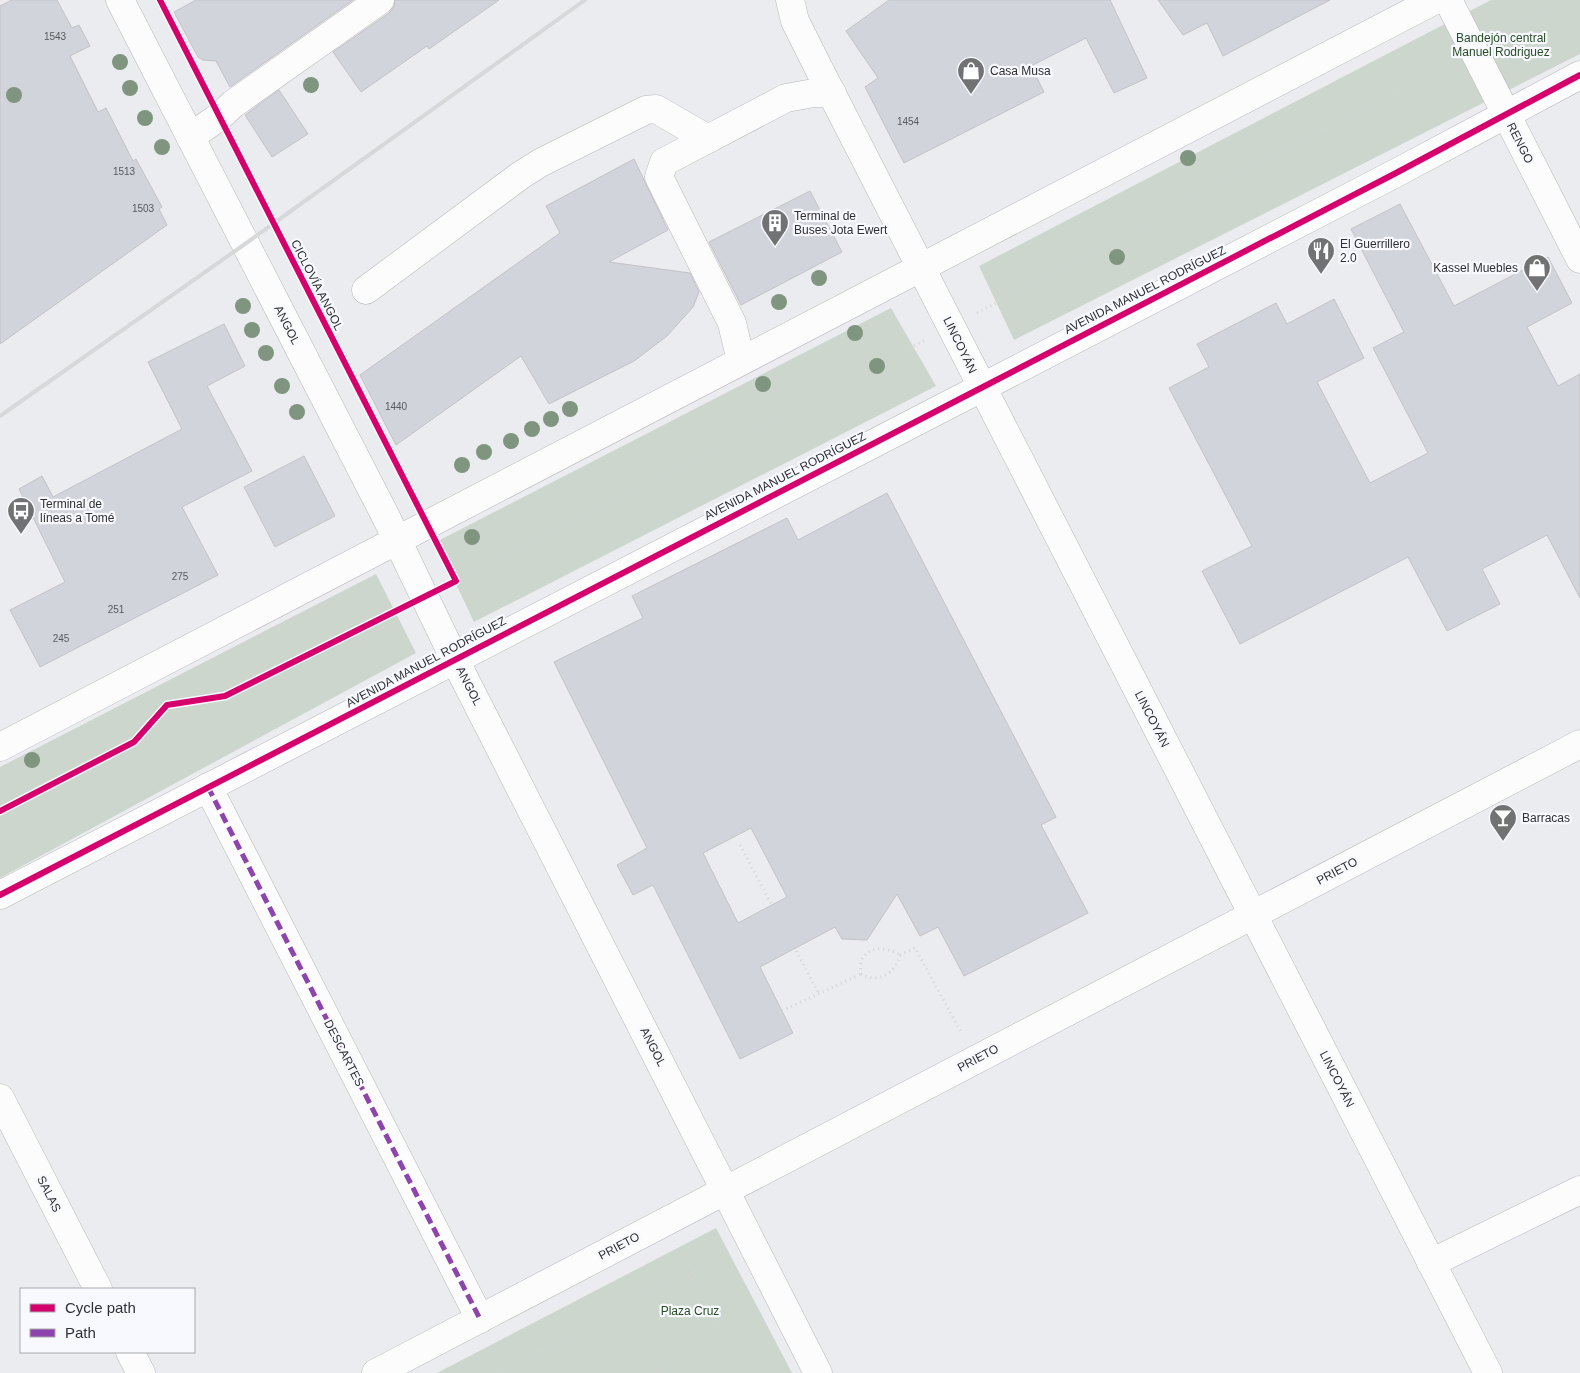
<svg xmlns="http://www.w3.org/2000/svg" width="1580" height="1373" font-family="Arial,sans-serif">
  <rect width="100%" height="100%" fill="#ebecef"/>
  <!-- green -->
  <g fill="#cdd6cd">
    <path d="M1491,0h89v54l-566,286 -35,-74z"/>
    <path d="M891,308l45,78 -462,236 -38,-80z"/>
    <path d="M376,574l40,79 -416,225v-111z"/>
    <path d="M716,1228l76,145h-355z"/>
  </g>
  <!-- building -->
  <g fill="#d2d4dc" stroke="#c3c3c6" fill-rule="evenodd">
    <path d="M12,0h45l15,28 7,-3 11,21 -20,10 28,56 8,-4 27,53 3,-2 26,48 -3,2 8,16 -167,119v-338z"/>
    <path d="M196,0h157l-123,87 -14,-26 -13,-1 -5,-3 -24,-45z"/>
    <path d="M395,0h104l-70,49 -2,-3 -66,46 -28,-40 56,-39 5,-6z"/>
    <path d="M889,0h221l37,78 -33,15 -28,-55 -55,28 13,26 -140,71 -39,-76 13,-9 -32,-47z"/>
    <path d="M1158,0h172l-107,56 -16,-33 -24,12z"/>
    <path d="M279,90l29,44 -36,23 -27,-42z"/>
    <path d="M634,159l34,71 -59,32 81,11 9,19 -6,15 -26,29 -33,25 -85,43 -28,-48 -125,89 -36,-70 200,-142 -14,-27z"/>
    <path d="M810,191l32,61 -101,53 -32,-63z"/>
    <path d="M1400,204l54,102 94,-49 24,46 -45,24 31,59 22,-12v224l-33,-63 -65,34 18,35 -53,27 -39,-74 -168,87 -38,-73 50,-25 -83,-158 40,-21 -12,-23 79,-41 11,21 47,-25 30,59 -47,24 53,101 58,-30 -55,-105 31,-16 -53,-103z"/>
    <path d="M224,324l21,42 -38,20 45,85 -70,36 36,68 -178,92 -30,-57 55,-28 -46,-93 23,-13 11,21 129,-68 -34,-67z"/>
    <path d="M304,456l31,60 -60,31 -31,-60z"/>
    <path d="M887,493l169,324 -15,8 47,88 -124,63 -26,-49 -18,9 -23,-42 -30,46 -25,-1 -7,-12 -75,40 33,66 -53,26 -87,-174 -20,10 -16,-30 30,-17 -93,-186 89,-44 -11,-22 155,-78 11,22zM751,828l36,69 -49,26 -35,-70z"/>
  </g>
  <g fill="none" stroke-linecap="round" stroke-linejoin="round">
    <defs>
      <g id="minor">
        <path d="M120,0l266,517 69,143 363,713"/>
        <path d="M790,0l5,21 22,44 671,1308"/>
        <path d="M190,137l29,-20 14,-13 147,-104"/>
        <path d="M366,290l155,-115 19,-12 106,-53 10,-1 52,30"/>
        <path d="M741,361l-9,-38 -73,-146 5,-15 122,-64 28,-5h18"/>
        <path d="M208,787l272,532"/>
        <path d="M0,1098l98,191"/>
        <path d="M1431,1263l149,-73"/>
        <path d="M130,1352l11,21"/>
        <path d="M376,1373l1204,-629"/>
      </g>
      <g id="major">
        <path d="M1448,0l132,259"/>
        <path d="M0,747l1435,-747"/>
        <path d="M0,895l981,-507 415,-215 184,-98"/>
      </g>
    </defs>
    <!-- minor casing -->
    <use href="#minor" stroke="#b7b8bb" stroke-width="29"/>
    <!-- major casing -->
    <use href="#major" stroke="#b7b8bb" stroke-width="29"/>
    <!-- path -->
    <g stroke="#d4d4d5" stroke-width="3" stroke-dasharray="1 4" stroke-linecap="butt">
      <path d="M1499,37l70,-37"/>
      <path d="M977,313l470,-249"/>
      <path d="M456,581l469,-241"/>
      <path d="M740,845l79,149"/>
      <path d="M900,955l15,-7 47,86"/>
      <path d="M861,974c0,-4 -1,-9 0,-13 7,-16 28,-14 39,-6"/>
      <path d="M861,974c17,10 35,-1 39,-19"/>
      <path d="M782,1011l79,-37"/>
      <path d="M497,1373l196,-101 47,101"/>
      <path d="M658,1373l35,-101 -13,-24"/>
    </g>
    <!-- minor -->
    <use href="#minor" stroke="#fcfcfd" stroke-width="28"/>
    <!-- major -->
    <use href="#major" stroke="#fcfcfd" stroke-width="28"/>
    <!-- rail -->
    <path stroke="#d7d8d9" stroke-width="4" d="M0,416l245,-172 340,-244"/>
    <!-- quiet -->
    <path stroke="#8e44ad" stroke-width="5" stroke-dasharray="10 5" stroke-linecap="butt" d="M208,787l272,532"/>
    <defs>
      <g id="cycleway">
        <path d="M0,811l134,-69 33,-37 58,-9 231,-115 -296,-581"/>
        <path d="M0,895l981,-507 415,-215 184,-98"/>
      </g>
    </defs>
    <!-- cycleway casing -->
    <use href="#cycleway" stroke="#f7f9fe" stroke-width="9"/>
    <!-- cycleway -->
    <use href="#cycleway" stroke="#d6006c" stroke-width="6"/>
  </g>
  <!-- trees -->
  <g fill="#80957f">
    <circle cx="120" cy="62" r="8"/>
    <circle cx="311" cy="85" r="8"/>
    <circle cx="130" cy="88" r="8"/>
    <circle cx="14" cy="95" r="8"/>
    <circle cx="145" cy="118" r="8"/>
    <circle cx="162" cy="147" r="8"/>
    <circle cx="1188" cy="158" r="8"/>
    <circle cx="1117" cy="257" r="8"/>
    <circle cx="819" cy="278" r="8"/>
    <circle cx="779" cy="302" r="8"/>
    <circle cx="243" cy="306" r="8"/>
    <circle cx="252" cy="330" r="8"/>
    <circle cx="855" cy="333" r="8"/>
    <circle cx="266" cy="353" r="8"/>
    <circle cx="877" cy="366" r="8"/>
    <circle cx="763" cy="384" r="8"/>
    <circle cx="282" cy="386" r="8"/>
    <circle cx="570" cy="409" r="8"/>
    <circle cx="297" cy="412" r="8"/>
    <circle cx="551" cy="419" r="8"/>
    <circle cx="532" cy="429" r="8"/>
    <circle cx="511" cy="441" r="8"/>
    <circle cx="484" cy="452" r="8"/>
    <circle cx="462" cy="465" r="8"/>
    <circle cx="472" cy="537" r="8"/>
    <circle cx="32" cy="760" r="8"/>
  </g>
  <!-- icons -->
  <defs>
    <symbol id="shop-pin" viewBox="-11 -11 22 30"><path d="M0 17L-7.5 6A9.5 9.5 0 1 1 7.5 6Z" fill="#717274" stroke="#f7f9fe"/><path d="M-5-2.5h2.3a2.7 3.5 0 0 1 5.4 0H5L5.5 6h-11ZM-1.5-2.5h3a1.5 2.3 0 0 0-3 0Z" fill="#fff"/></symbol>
    <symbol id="building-pin" viewBox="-11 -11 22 30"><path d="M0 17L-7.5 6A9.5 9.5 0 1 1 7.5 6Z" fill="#717274" stroke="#f7f9fe"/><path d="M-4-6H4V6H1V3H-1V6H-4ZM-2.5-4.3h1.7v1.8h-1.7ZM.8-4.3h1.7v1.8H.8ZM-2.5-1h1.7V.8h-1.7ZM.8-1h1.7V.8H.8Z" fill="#fff"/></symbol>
    <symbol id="restaurant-pin" viewBox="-11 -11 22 30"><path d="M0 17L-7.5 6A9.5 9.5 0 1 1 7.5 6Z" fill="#717274" stroke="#f7f9fe"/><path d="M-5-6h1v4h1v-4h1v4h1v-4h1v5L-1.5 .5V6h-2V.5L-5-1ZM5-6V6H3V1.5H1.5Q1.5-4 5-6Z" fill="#fff"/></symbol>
    <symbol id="bus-pin" viewBox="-11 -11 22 30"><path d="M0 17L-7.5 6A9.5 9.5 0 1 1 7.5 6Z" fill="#717274" stroke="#f7f9fe"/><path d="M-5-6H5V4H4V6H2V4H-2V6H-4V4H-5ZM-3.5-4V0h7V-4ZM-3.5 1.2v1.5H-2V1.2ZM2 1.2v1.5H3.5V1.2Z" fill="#fff"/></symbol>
    <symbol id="bar-pin" viewBox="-11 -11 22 30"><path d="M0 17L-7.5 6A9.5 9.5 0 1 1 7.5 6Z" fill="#717274" stroke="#f7f9fe"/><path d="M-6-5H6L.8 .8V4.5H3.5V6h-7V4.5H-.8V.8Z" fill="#fff"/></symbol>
  </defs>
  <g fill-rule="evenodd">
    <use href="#shop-pin" x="955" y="55" width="32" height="43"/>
    <use href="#building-pin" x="759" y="207" width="32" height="43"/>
    <use href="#restaurant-pin" x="1305" y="235" width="32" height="43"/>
    <use href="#shop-pin" x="1521" y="252" width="32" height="43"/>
    <use href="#bus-pin" x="5" y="495" width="32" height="43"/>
    <use href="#bar-pin" x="1487" y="802" width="32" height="43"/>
  </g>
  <g text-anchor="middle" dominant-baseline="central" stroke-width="4.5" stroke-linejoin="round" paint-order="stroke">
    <!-- number labels -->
    <g font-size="10" fill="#585a5d">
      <text x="55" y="36">1543</text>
      <text x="908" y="121">1454</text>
      <text x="124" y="171">1513</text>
      <text x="143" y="208">1503</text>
      <text x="396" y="406">1440</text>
      <text x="180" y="576">275</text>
      <text x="116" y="609">251</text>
      <text x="61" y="638">245</text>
    </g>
    <!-- park labels -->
    <g font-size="12" fill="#294d24" stroke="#f7f9fe">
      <text x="1501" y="38">Bandejón central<tspan x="1501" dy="14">Manuel Rodriguez</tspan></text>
      <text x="690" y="1311">Plaza Cruz</text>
    </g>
    <!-- poi labels -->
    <g font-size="12" fill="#2f3032" stroke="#f7f9fe" text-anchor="start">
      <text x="990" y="71">Casa Musa</text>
      <text x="794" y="216">Terminal de<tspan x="794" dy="14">Buses Jota Ewert</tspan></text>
      <text x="1340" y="244">El Guerrillero<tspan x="1340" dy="14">2.0</tspan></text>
      <text x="1518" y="268" text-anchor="end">Kassel Muebles</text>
      <text x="40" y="504">Terminal de<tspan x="40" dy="14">líneas a Tomé</tspan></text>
      <text x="1522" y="818">Barracas</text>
    </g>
    <!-- street labels -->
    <g font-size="12" fill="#2f3032" stroke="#f7f9fe">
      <text transform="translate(1520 143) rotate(63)">RENGO</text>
      <text transform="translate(317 285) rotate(63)">CICLOVÍA ANGOL</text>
      <text transform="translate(1145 290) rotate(-27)">AVENIDA MANUEL RODRÍGUEZ</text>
      <text transform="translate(287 325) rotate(63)">ANGOL</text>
      <text transform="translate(960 345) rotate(64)">LINCOYÁN</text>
      <text transform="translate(785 476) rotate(-27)">AVENIDA MANUEL RODRÍGUEZ</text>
      <text transform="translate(426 662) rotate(-28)">AVENIDA MANUEL RODRÍGUEZ</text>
      <text transform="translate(469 686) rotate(63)">ANGOL</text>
      <text transform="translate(1152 719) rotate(63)">LINCOYÁN</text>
      <text transform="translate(1337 871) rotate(-28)">PRIETO</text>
      <text transform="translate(653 1047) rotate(63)">ANGOL</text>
      <text transform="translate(344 1053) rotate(63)">DESCARTES</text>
      <text transform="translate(978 1058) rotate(-28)">PRIETO</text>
      <text transform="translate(1337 1079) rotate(63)">LINCOYÁN</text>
      <text transform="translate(49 1194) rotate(63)">SALAS</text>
      <text transform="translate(619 1246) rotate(-28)">PRIETO</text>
    </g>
  </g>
  <!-- legend -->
  <rect x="20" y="1288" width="175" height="65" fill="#f7f9fe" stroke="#a7a9ac"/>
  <rect x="30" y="1304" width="25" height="8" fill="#d6006c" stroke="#a7a9ac"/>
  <text x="65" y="1313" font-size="15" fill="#2f3032">Cycle path</text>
  <rect x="30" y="1329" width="25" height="8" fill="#8e44ad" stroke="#a7a9ac"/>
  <text x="65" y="1338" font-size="15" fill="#2f3032">Path</text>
</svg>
